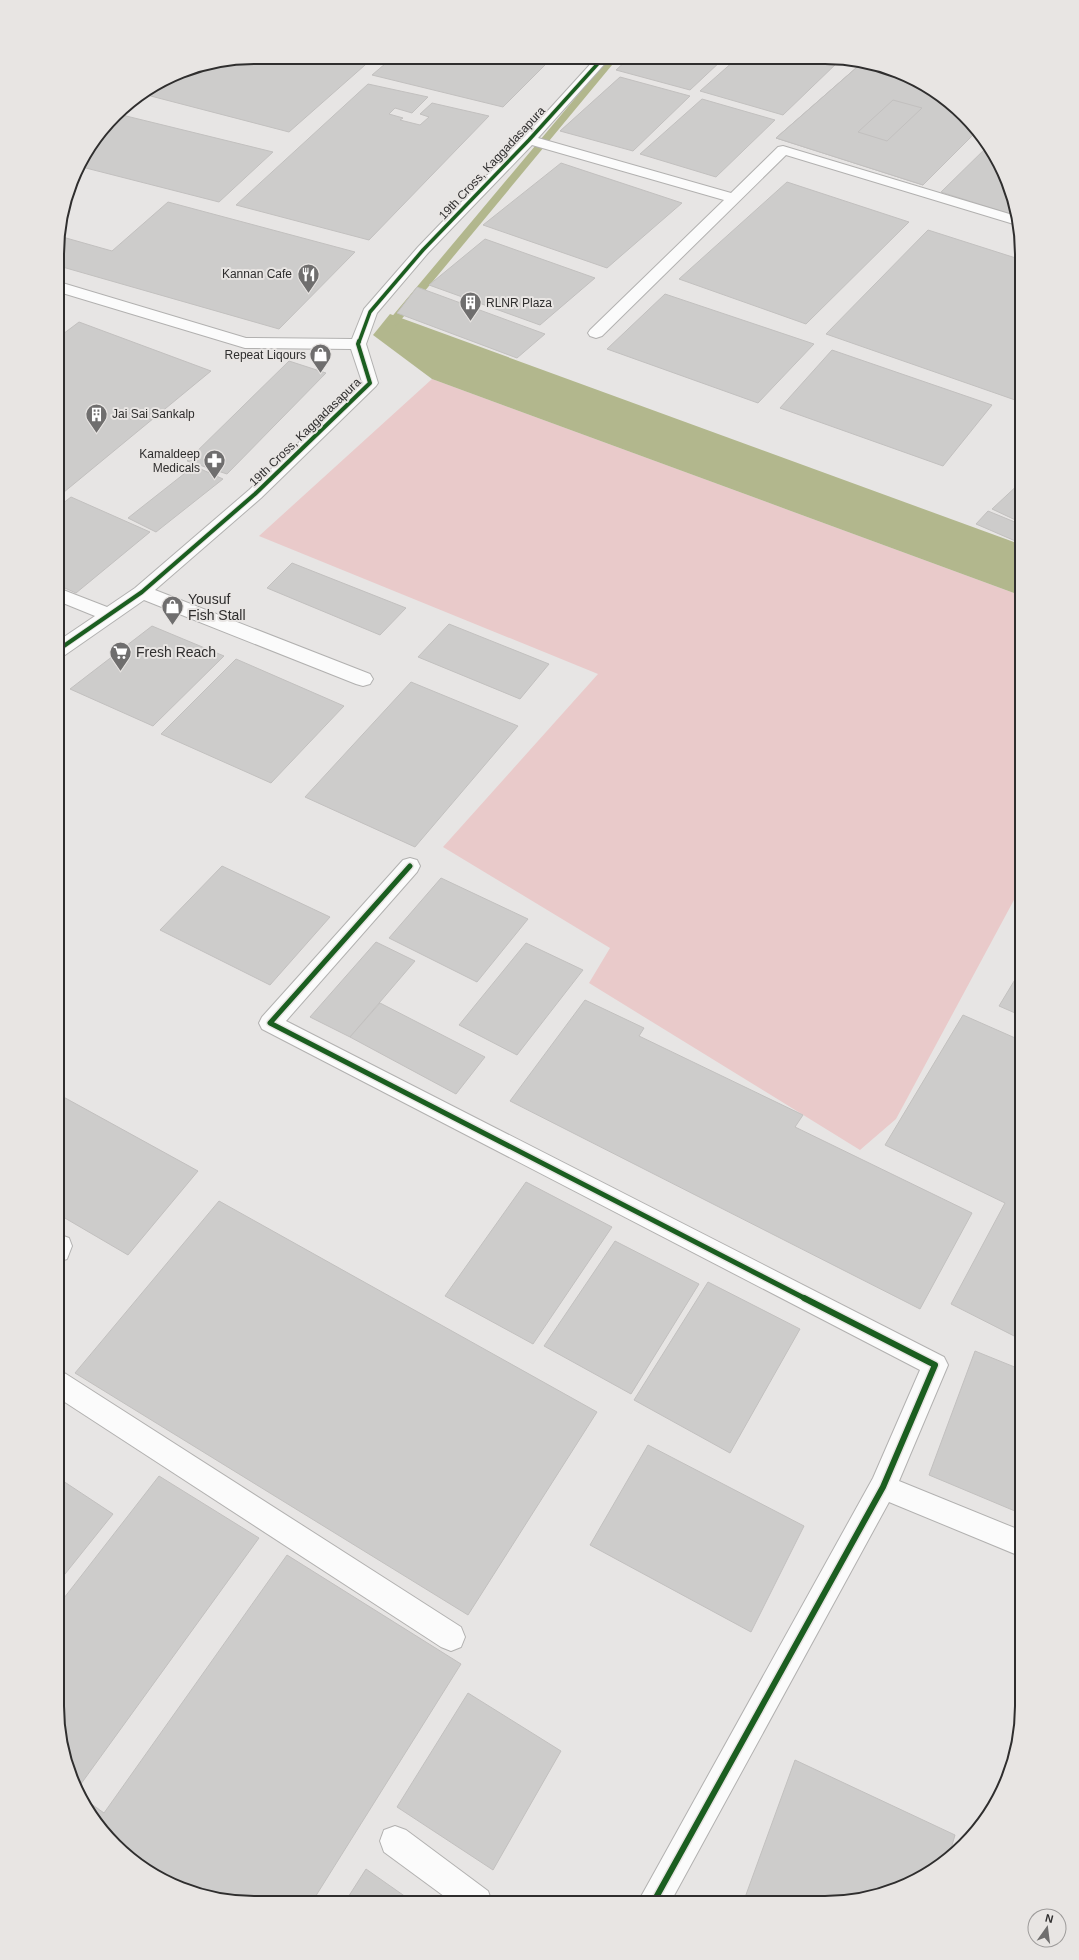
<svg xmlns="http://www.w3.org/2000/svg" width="1079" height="1960" font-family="Arial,sans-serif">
  <rect width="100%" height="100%" fill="#e7e5e4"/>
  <!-- green -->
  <path fill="#e9caca" d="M432,379l590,217v289l-126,234 -36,31 -271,-167 21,-35 -167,-101 155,-173 -339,-138z"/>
  <!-- water -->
  <path fill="#b2b78d" d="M390,314l632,231v51l-590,-217 -59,-44z"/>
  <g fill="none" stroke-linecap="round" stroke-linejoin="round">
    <!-- stream -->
    <path fill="#b2b78d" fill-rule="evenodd" d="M608,59h9l-222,268 4,3 -1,2c-5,2 -12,0 -15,-4l1,-2z"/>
  </g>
  <!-- building -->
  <g fill="#cdcccb" stroke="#c2c0bf" fill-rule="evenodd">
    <path d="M254,57l119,1 -84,74 -146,-38 36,-22z"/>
    <path d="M392,58l159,1 -48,48 -131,-32z"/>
    <path d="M628,59l94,1 -32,30 -74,-20z"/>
    <path d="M735,60l104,1 -56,54 -83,-24z"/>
    <path d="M864,61l48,16 43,29 22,25 -54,54 -147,-47zM893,100l29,8 -35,33 -29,-9z"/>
    <path d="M864,61l48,16 43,29 22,25 -54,54 -147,-47z"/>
    <path d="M620,77l70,19 -57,55 -73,-20z"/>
    <path d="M368,84l60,13 -16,16 -17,-5 -6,6 14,4 -3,2 20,5 9,-8 -9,-3 12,-11 57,13 -120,124 -133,-35z"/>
    <path d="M702,99l73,21 -59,57 -76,-23z"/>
    <path d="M893,100l29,8 -35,33 -29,-9z"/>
    <path d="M118,114l155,38 -54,50 -141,-36z"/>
    <path d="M989,145l22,46 5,25 -75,-24z"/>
    <path d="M561,163l121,40 -75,65 -124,-43z"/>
    <path d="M787,182l122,40 -103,102 -127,-45z"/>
    <path d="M168,202l187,50 -76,77 -220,-63v-30l53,15z"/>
    <path d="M928,230l94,30v136l-4,5 -192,-67z"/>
    <path d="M485,239l110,39 -55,47 -111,-40z"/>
    <path d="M417,287l128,47 -28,24 -120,-45z"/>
    <path d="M665,294l149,50 -56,59 -151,-54z"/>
    <path d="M79,322l132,49 -153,126 1,-160z"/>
    <path d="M832,350l160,55 -49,61 -163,-58z"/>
    <path d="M289,361l37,12 -99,101 -40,-13z"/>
    <path d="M194,466l29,13 -67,53 -28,-14z"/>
    <path d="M1022,481v42l-30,-14z"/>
    <path d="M71,497l79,35 -74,61 -18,-8v-78z"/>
    <path d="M988,511l34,14v15l-2,3 -44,-19z"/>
    <path d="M292,563l114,45 -26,27 -113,-47z"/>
    <path d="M449,624l100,40 -29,35 -102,-42z"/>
    <path d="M152,626l72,30 -71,70 -83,-37z"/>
    <path d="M236,659l108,47 -73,77 -110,-49z"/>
    <path d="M411,682l107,44 -103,121 -110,-50z"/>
    <path d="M222,866l108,51 -60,68 -110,-55z"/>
    <path d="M441,878l87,41 -51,63 -88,-44z"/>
    <path d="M376,942l39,19 -65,76 -40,-20z"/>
    <path d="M526,943l57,27 -66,85 -58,-30z"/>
    <path d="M1022,968v48l-23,-10z"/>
    <path d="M585,1000l59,28 -5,8 164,79 -8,12 177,86 -52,96 -410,-208z"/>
    <path d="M380,1003l105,54 -29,37 -106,-57z"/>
    <path d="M963,1015l59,26v299l-71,-36 54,-101 -120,-58z"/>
    <path d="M58,1094l140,77 -70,84 -70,-41z"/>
    <path d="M526,1182l86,45 -79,117 -88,-48z"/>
    <path d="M219,1201l378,211 -129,203 -393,-242z"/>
    <path d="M615,1241l84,43 -68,110 -87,-48z"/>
    <path d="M708,1282l92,47 -70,124 -96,-53z"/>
    <path d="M975,1351l47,19v144l-93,-39z"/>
    <path d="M648,1445l156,81 -53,106 -161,-87z"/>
    <path d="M159,1476l100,62 -181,250 -10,-19 -11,-63v-99z"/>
    <path d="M57,1477l56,37 -56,70z"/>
    <path d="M287,1555l174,109 -149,238 -84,-1 -49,-13 -45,-26 -36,-36 -15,-28 21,15z"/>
    <path d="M468,1693l93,58 -68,119 -96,-63z"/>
    <path d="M795,1760l160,75 -7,24 -60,33 -63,11h-82z"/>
    <path d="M366,1869l47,33h-68z"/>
  </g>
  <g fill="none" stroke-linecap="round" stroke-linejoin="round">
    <defs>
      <g id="minor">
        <path d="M595,59h14l-71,79 193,55 47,-46 5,-1 233,70 1,9 -231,-70 -184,181 -6,2 -6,-2 -2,-3 2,-3 134,-130 -192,-55 -104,108 -51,60 -11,31 12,39 -2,3 -115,112 -106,92 215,84 3,5 -3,5 -7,2 -7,-2 -212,-84 -79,55 -7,1v-15l37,-25 -37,-15v-13l49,19 28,-19 114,-98 113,-108 -11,-33 -106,-1 -186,-56v-10l187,56 106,1 12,-30 54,-62 106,-110z"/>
        <path d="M410,858l7,2 3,6 -3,6 -131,149 658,336 4,8 -49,116 123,50v26l-133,-55 -219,401 -32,-1 235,-424 47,-108 -658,-341 -3,-6 3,-6 141,-157z"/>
        <path d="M58,1234l11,4 3,8 -5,13 -9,3z"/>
        <path d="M57,1370l9,4 395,253 4,10 -4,10 -10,4 -10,-4 -384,-250z"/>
        <path d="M395,1826l11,4 82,61 4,11h-40l-68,-50 -4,-11 4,-11z"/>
      </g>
    </defs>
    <!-- minor casing -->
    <use href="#minor" stroke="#b2b1b0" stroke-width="2"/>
    <!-- minor -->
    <use href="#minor" fill="#fbfbfb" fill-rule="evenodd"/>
    <defs>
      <path id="cycleway-far3" d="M359,342l11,-30 53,-62 106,-110 73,-81"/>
      <path id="cycleway-far2" d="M58,650l84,-58 113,-98 115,-111 -12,-39 1,-3"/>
      <path id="cycleway-far1" d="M410,866l-140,157 536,276"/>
      <path id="cycleway" d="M653,1903l230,-416 52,-122 -131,-67"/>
    </defs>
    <!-- cycleway-far3 casing -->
    <use href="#cycleway-far3" stroke="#e8e5e3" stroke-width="5"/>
    <!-- cycleway-far2 casing -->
    <use href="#cycleway-far2" stroke="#e8e5e3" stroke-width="6"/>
    <!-- cycleway-far1 casing -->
    <use href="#cycleway-far1" stroke="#e8e5e3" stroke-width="8"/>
    <!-- cycleway casing -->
    <use href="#cycleway" stroke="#e8e5e3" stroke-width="9"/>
    <!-- cycleway-far3 -->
    <use href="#cycleway-far3" stroke="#1b5e20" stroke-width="3.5"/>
    <!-- cycleway-far2 -->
    <use href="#cycleway-far2" stroke="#1b5e20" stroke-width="4"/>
    <!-- cycleway-far1 -->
    <use href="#cycleway-far1" stroke="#1b5e20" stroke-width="5"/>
    <!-- cycleway -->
    <use href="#cycleway" stroke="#1b5e20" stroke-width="6"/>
  </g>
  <!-- icons -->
  <defs>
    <symbol id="restaurant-pin" viewBox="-11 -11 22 30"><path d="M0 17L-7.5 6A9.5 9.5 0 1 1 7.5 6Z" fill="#6f6e6e" stroke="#e8e5e3"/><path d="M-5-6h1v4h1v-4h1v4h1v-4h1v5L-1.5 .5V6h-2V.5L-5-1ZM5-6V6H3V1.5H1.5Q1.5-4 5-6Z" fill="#fff"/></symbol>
    <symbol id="building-pin" viewBox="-11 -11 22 30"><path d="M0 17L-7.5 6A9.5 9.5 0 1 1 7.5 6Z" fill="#6f6e6e" stroke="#e8e5e3"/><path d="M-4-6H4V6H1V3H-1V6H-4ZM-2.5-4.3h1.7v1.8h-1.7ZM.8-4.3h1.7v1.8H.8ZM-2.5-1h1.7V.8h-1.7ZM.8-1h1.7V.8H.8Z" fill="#fff"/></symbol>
    <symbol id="shop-pin" viewBox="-11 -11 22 30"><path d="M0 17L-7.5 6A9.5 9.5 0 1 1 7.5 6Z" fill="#6f6e6e" stroke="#e8e5e3"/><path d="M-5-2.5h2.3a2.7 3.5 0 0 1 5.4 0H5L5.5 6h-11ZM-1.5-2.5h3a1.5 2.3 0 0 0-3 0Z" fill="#fff"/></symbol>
    <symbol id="pharmacy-pin" viewBox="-11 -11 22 30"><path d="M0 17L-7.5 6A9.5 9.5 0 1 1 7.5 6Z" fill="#6f6e6e" stroke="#e8e5e3"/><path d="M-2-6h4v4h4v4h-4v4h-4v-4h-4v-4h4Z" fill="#fff"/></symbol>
    <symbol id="supermarket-pin" viewBox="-11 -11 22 30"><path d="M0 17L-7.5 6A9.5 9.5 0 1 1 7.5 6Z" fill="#6f6e6e" stroke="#e8e5e3"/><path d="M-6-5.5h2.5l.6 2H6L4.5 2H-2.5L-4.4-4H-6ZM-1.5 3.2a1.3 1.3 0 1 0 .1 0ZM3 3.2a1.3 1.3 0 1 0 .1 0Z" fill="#fff"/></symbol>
  </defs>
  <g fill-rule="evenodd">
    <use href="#restaurant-pin" x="296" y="262" width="25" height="34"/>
    <use href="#building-pin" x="458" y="290" width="25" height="34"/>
    <use href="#shop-pin" x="308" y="342" width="25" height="34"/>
    <use href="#building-pin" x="84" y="402" width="25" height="34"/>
    <use href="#pharmacy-pin" x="202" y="448" width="25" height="34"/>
    <use href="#shop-pin" x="160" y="594" width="25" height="34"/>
    <use href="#supermarket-pin" x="108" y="640" width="25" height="34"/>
  </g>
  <g text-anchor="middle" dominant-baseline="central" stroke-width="4" stroke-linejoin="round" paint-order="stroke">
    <!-- far-street labels -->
    <g font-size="12" fill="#2f2e2e" stroke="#e8e5e3">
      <text transform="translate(492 163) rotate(-47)">19th Cross, Kaggadasapura</text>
      <text transform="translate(305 432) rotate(-44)">19th Cross, Kaggadasapura</text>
    </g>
    <!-- far-poi labels -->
    <g font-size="12" fill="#2f2e2e" stroke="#e8e5e3" text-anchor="end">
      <text x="292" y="274">Kannan Cafe</text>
      <text x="486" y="303" text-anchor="start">RLNR Plaza</text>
      <text x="306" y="355">Repeat Liqours</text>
      <text x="112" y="414" text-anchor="start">Jai Sai Sankalp</text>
      <text x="200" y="454">Kamaldeep<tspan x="200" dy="14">Medicals</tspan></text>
    </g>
    <!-- poi labels -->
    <g font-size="14" fill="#2f2e2e" stroke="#e8e5e3" text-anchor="start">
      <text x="188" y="599">Yousuf<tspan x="188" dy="16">Fish Stall</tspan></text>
      <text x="136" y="652">Fresh Reach</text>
    </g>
  </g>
  <!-- crop -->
  <path d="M0 0H1079V1960H0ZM254 64H825A190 190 0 0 1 1015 254V1706A190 190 0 0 1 825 1896H254A190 190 0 0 1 64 1706V254A190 190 0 0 1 254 64Z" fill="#e8e5e3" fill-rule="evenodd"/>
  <path fill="none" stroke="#2f2e2e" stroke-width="2" d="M254 64H825A190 190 0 0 1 1015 254V1706A190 190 0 0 1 825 1896H254A190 190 0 0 1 64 1706V254A190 190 0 0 1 254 64Z"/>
  <!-- north arrow -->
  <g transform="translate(1047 1928) rotate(14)"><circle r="19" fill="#e8e5e3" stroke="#9e9c9b"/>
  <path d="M0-3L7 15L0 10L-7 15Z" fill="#6f6e6e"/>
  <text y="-6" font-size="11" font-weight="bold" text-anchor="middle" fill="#2f2e2e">N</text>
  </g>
</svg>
